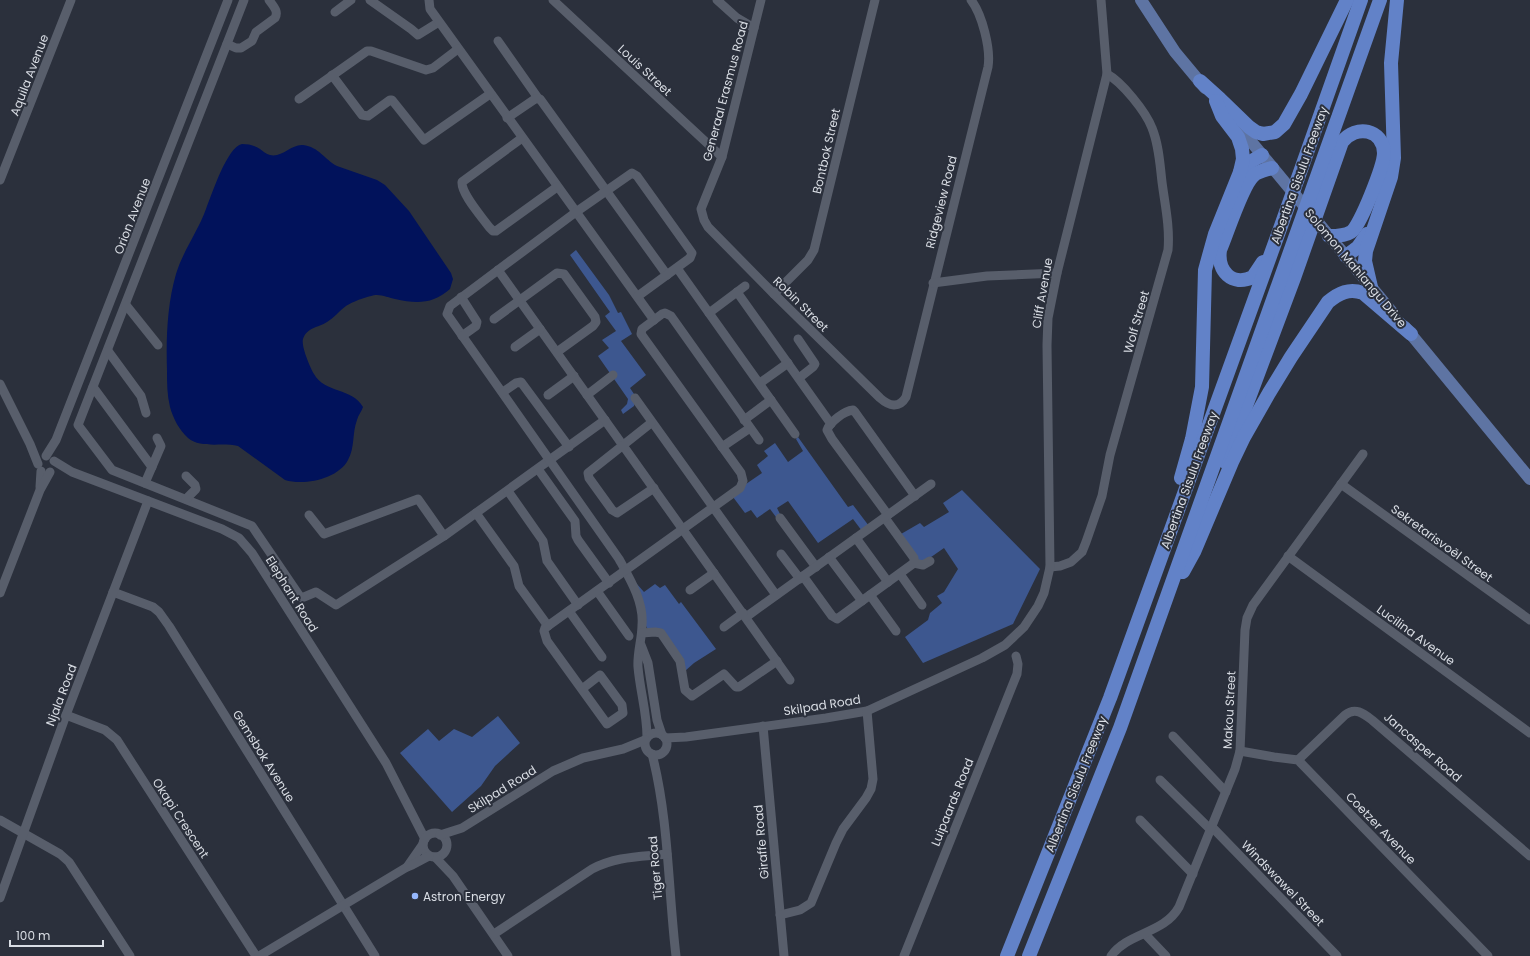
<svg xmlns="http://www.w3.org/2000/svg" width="1530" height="956" font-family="Poppins,sans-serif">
  <rect width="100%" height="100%" fill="#2b303c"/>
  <!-- green -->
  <g fill="#3d578f">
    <path d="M576,250l33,45 9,18 3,-1 11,22 -11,7 25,34 -16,13 6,9 -2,9 -11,8 -2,-4 6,-6 1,-5 -30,-43 11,-8 -7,-8 14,-9 -11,-15 5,-4 -40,-57z"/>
    <path d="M798,437l50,70 5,-2 16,21 -7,5 -9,-12 -35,24 -30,-42 -11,7 3,6 -4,3 -6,-8 -13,9 -6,-8 -6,3 -12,-16 13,-13 16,-11 -5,-8 11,-9 -4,-5 11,-8 13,19 15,-11 -7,-12z"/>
    <path d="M962,490l78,79 -27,55 -90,39 -18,-26 23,-17 2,-7 12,-10 -5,-7 7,-4 14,-23 -14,-21 -20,14 -5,-1 -18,-27 19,-11 4,4 25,-15 -6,-9z"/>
    <path d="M636,583l8,9 11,-8 5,4 5,-3 14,19 2,-2 35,47 -22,14 -9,8 -18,-35 -20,-8 -1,-2z"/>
    <path d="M498,716l22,27 -25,23 -14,20 -29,26 -52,-59 28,-24 11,12 15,-12 18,8z"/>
  </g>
  <!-- water -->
  <path fill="#01125b" d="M242,144c6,0 12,1 18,5 3,2 6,5 10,6 12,3 21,-11 33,-10 16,2 21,14 34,21l40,14 8,5 24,26 42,62 2,6 -3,10c-17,15 -33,15 -55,10 -5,-1 -12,-4 -18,-4 -7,0 -25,7 -31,11 -7,5 -12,12 -19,16 -9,6 -20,5 -24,17 -2,7 7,28 11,35 10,19 39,14 49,33 -1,4 -5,8 -6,13 -5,13 -2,28 -9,40 -10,19 -44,26 -63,20l-47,-34c-16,-4 -37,3 -50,-8 -9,-8 -15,-20 -18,-31 -3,-12 -3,-24 -3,-36 -1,-32 0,-66 9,-97 7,-23 22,-43 30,-65 6,-15 21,-62 36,-65z"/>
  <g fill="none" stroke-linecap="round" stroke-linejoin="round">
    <!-- minor -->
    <g stroke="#585e6b" stroke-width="9">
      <path d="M244,0l-166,425 34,45 140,56 49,72 3,-1 12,-5 20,13 108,-69 161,-116"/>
      <path d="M370,0l41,29 7,6 21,-13"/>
      <path d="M429,0l1,9 224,311"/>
      <path d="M553,0l169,157"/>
      <path d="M717,0l20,18 17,10"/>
      <path d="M761,0l-39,157 -21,52 3,11 4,7 66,67 106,104c9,8 19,11 26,-1l82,-330c3,-18 -6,-53 -17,-67"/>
      <path d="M335,12l16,-12"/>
      <path d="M498,41l40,57"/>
      <path d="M227,44l9,4h5l11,-7 4,-9 19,-14c4,-7 -2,-12 -6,-18"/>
      <path d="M332,75l30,40 6,1 22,-16h2l32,40 66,-46"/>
      <path d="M299,99l68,-48h4l55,19 7,-2 25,-19"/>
      <path d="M507,118l28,-19h5l127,176"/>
      <path d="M522,138l-60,44c-1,12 20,35 27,45l4,4h3l61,-44"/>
      <path d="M0,180l71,-180"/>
      <path d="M677,268l118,166"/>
      <path d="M498,270l292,410"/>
      <path d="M933,283l54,-7 70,-3"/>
      <path d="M737,292l94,132"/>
      <path d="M774,294l34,-34 6,-10 61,-250"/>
      <path d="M638,296l52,-38 2,-5 -55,-77 -5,-3 -56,39 -126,94 -3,8 172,245c11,20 25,43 23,66 0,14 -5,28 -4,42 2,24 9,46 9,70"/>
      <path d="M461,297l16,25 -1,4 -14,10"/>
      <path d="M126,305l32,40"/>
      <path d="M709,313l36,-27"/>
      <path d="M494,319l63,-46 7,1 31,43 1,5 -3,4 -36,26"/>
      <path d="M798,339l17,25 -2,3 -14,11"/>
      <path d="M515,347l25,-18"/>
      <path d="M108,351l33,45 5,17"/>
      <path d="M760,383l28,-20"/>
      <path d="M0,384l30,60 8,20"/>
      <path d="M93,387l59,80"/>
      <path d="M503,392l13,-9 5,-1 48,65"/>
      <path d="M548,395l26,-19"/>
      <path d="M587,395l26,-20"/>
      <path d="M635,398l141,197"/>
      <path d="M744,420l27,-20"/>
      <path d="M651,423l-63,50 1,5 23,32 5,3 37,-25"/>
      <path d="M722,447l28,-19"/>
      <path d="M46,456l10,-16 172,-440"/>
      <path d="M54,461l18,11 150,57 17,9 13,15 134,210 39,76"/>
      <path d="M538,469l37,52 1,15 2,4 31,43"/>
      <path d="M145,483l16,-37 -4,-8"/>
      <path d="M1341,484l189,136"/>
      <path d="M40,487l1,-16"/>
      <path d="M508,491l35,50 4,20 31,44"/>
      <path d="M186,499l10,-10 -1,-4 -9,-9"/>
      <path d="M476,513l38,53 5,20 29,40"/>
      <path d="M309,515l15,19 94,-35 26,37"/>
      <path d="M888,515l-56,-76 -5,-9c3,-8 17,-19 26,-20l2,2 60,84"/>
      <path d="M780,518l36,49"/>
      <path d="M856,538l32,44"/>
      <path d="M781,554l19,25"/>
      <path d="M1288,556l242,177"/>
      <path d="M829,557l33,44"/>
      <path d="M914,563l9,2 7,-4"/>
      <path d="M1050,567l10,-1 11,-4 11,-10 4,-10 16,-46 8,-41 58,-205c2,-23 -3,-45 -6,-68 -2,-17 -3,-37 -10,-54 -6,-16 -30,-46 -45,-54"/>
      <path d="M900,574l22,31"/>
      <path d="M803,576l29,40 5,3 77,-56v-5l-29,-40"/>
      <path d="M690,590l24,-17"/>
      <path d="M597,591l32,45"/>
      <path d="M113,592l40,15 6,5 10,14 206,330"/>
      <path d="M0,593l40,-103 10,-18"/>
      <path d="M870,595l26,36"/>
      <path d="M569,611l33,46"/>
      <path d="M746,617l185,-133"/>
      <path d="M724,627l19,-14"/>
      <path d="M642,633l13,-1 6,1 19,28 5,29 7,6 32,-22 12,13h3l38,-26"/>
      <path d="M641,645l7,18 9,57 5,15"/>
      <path d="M582,689l18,-14 22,30 1,8 -16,11 -60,-83 -3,-10 1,-3 195,-140 3,-7 -2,-8 -100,-139 1,-5 20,-15 3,-1 6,3 88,124"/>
      <path d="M66,715l39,15 12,10 139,216"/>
      <path d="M763,726l21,230"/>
      <circle cx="656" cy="744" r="11"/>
      <path d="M1173,736l53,56"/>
      <path d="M665,738l21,-1 140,-19 41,-7 115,-53 23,-13 19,-18 14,-21 6,-13 6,-26 -3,-222 1,-27 9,-45 50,-199 -6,-74"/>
      <path d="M1240,751l34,6 24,3 190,196"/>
      <path d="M652,754c17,66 16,135 24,202"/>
      <path d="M1298,760l47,-45c10,-8 18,-2 27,5l158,136"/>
      <path d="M1160,780l51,50"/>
      <path d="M0,820l60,34 9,8 61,94"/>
      <path d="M1140,820l53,54"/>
      <path d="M1212,827l125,129"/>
      <circle cx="435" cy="845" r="12"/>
      <path d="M440,835l22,-7 91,-57 30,-13 40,-9 22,-9"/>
      <path d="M435,857l18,19 55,80"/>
      <path d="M407,867l16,-23"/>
      <path d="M0,898l66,-183 82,-214"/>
      <path d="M780,915l20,-5 11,-7 25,-60 7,-14 23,-31 5,-9 2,-10 -6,-68"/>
      <path d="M494,934l98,-65c25,-13 48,-12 75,-15"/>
      <path d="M1145,934l21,22"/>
      <path d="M259,956l148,-89 5,-2 17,-9"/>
      <path d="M904,956l113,-282 1,-10 -2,-8"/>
      <path d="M1111,956c17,-24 53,-22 68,-49l56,-138 5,-18 5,-121 2,-12 6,-13 110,-151"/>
    </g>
    <!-- major -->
    <g stroke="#5e74a3" stroke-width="12">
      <path d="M1141,0l34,52 30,36"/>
      <path d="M1234,121l158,191"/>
      <path d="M1405,327l125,152"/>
    </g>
    <!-- highway -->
    <g stroke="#6282c8" stroke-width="14">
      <path d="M1200,81l20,18 29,28 7,5 7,2 12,-2 9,-8 17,-30 46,-94"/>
      <path d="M1240,172l10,-10 12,-7"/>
      <path d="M1346,256l12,-9 9,-13"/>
      <path d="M1263,262l-10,15c-21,10 -36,-6 -33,-27 7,-16 22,-64 33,-74 5,-5 13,-6 19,-8"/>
      <path d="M1371,287l-6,-26 1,-10 25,-74 3,-19 -3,-95 6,-63"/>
      <path d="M1225,462l69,-184 48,-136c14,-18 41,-13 42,11 0,12 -24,74 -33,79 -6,4 -15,4 -22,4"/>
      <path d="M1181,478l11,-39 10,-52 3,-117 10,-36 25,-62 3,-13 -1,-10 -4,-12 -16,-21 -6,-15"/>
      <path d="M1183,572l11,-20 38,-90 12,-25 25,-44 22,-36 37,-55c11,-9 21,-14 35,-9l48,41"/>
      <path d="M1007,956l103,-258 171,-472 80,-226"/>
      <path d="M1029,956l91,-228 260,-728"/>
    </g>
  </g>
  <!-- markers -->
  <circle fill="#95b7fd" stroke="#2b303c" stroke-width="1.5" cx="415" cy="896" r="4"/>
  <g text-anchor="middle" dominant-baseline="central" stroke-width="4" stroke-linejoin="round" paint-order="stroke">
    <!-- street labels -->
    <g font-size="12" fill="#d9dde4" stroke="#2b303c">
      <text transform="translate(645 70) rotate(43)">Louis Street</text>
      <text transform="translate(29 75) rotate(-69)">Aquila Avenue</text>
      <text transform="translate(725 91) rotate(-75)">Generaal Erasmus Road</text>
      <text transform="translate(826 151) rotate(-77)">Bontbok Street</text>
      <text transform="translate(1299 175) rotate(-70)">Albertina Sisulu Freeway</text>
      <text transform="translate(941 202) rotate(-76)">Ridgeview Road</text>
      <text transform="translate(132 216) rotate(-69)">Orion Avenue</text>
      <text transform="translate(1356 268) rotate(50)">Solomon Mahlangu Drive</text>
      <text transform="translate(1042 293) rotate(-80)">Cliff Avenue</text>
      <text transform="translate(801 304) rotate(45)">Robin Street</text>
      <text transform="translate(1136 322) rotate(-74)">Wolf Street</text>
      <text transform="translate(1189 480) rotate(-70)">Albertina Sisulu Freeway</text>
      <text transform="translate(1442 543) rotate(36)">Sekretarisvoël Street</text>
      <text transform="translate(292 594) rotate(58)">Elephant Road</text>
      <text transform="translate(1416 635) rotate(36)">Lucilina Avenue</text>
      <text transform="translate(61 695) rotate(-69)">Njala Road</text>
      <text transform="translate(822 705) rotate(-9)">Skilpad Road</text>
      <text transform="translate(1229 710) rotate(-87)">Makou Street</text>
      <text transform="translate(1423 747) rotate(41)">Jancasper Road</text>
      <text transform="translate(264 756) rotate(58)">Gemsbok Avenue</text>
      <text transform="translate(1076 784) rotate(-68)">Albertina Sisulu Freeway</text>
      <text transform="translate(502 789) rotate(-32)">Skilpad Road</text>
      <text transform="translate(952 802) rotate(-68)">Luipaards Road</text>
      <text transform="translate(181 818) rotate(57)">Okapi Crescent</text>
      <text transform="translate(1381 828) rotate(46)">Coetzer Avenue</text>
      <text transform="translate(761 842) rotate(-95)">Giraffe Road</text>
      <text transform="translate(655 868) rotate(-95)">Tiger Road</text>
      <text transform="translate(1283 883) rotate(46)">Windswawel Street</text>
    </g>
    <!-- poi labels -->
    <g font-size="12" fill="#d9dde4" stroke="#2b303c" text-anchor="start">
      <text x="423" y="896">Astron Energy</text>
    </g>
  </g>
  <!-- scale -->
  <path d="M10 940v6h93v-6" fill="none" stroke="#d9dde4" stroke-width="2"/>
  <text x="16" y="940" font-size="12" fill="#d9dde4" stroke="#2b303c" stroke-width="3" paint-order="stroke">100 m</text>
</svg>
